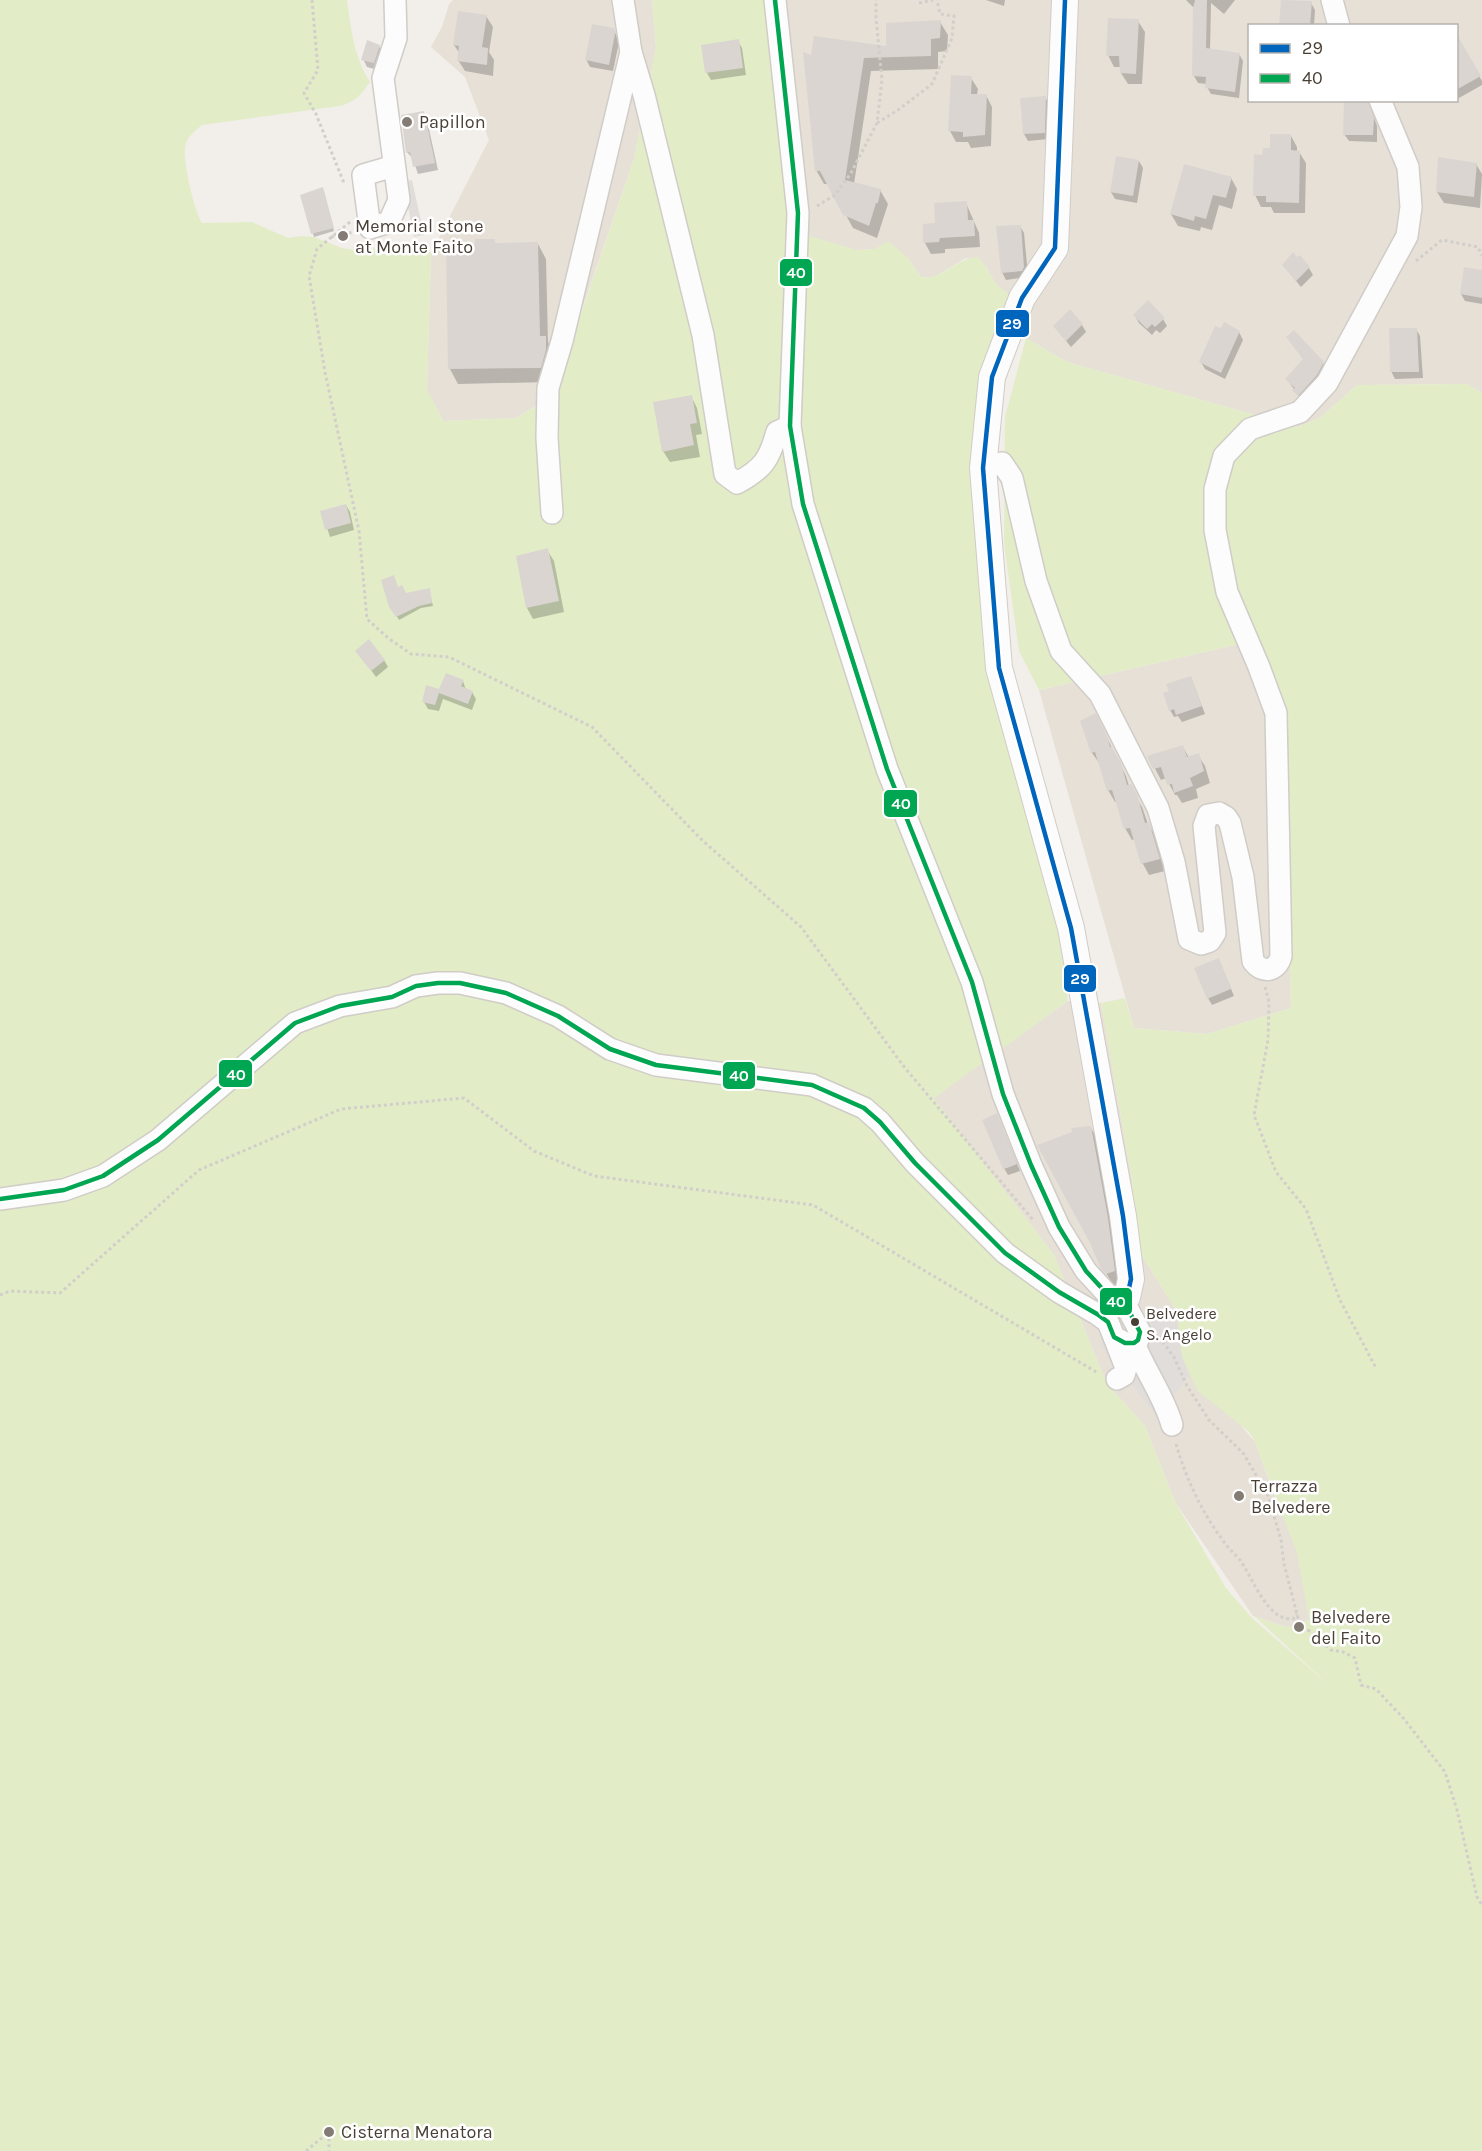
<svg xmlns="http://www.w3.org/2000/svg" width="1482" height="2151" font-family="Karla,sans-serif">
  <rect width="100%" height="100%" fill="#f2eeea"/>
  <!-- residential -->
  <g fill="#e6e0d7" fill-rule="evenodd">
    <path d="M453,0h199l4,48 -22,111 -82,237 -36,22 -73,3 -16,-31 4,-137 58,-113 -24,-63 -34,-30 11,-20 7,-23z"/>
    <path d="M765,0h717v393l-15,-9 -110,1 -36,32 -23,10 -231,-65 -41,-24 -30,-13 13,-20 -12,-18 -11,-21 -20,-8 -33,20 -12,-1 -14,-20 -32,-8 -19,1 -62,-18 -6,-11 -3,-57zM1250,26h206v74h-206z"/>
    <path d="M1257,640l27,146 7,222 -84,26 -73,-6 -95,-338z"/>
    <path d="M1068,1001l33,2 31,177 3,65 40,63 7,49 73,85 20,55 24,55 10,68 -20,8 -36,-12 -78,-114 -30,-76 -38,-42 -53,-129 -121,-157z"/>
  </g>
  <!-- green -->
  <path fill="#e2edc8" d="M0,0h347c4,29 7,57 23,82 -9,13 -15,20 -30,24l-138,19c-7,6 -16,12 -17,23 -2,14 9,62 17,75l50,-1 36,16 13,-2 13,1 28,11 19,3 50,-9 20,11 -4,136 16,32 73,-3 37,-22 81,-237 22,-111 -4,-48h113l20,164 3,57 6,10 62,19 19,-1 13,-8 19,16 14,20c24,3 32,-18 57,-20 13,13 13,27 30,36l2,12 -14,20 -18,67 -7,59 13,206 72,251 12,93 -134,97 120,157 53,129 38,42 30,76 51,86 26,30 78,68 -76,-70 28,10 12,1 15,-7 -12,-67 -43,-113 -5,-8 -51,-41 -16,-34 -7,-49 -40,-63 -3,-65 -31,-177 24,-5 9,30 73,6 84,-26 -7,-222 -27,-146 -218,50 -20,-39 -15,-108 1,-126 21,-79 41,24 231,65 23,-10 36,-32 110,-1 15,9v1758h-1482z"/>
  <!-- parking -->
  <g fill="#e1ddda">
    <path d="M412,180l12,55 -10,2 -11,-55z"/>
    <path d="M1176,1310l6,47 7,18 -32,42 -26,-34 -8,4 -22,-44z"/>
  </g>
  <!-- shadow -->
  <g fill="#0003">
    <path d="M986,0h19l-1,6z"/>
    <path d="M1186,0h49l-11,14 -13,-11 -1,47 29,4 4,7 -4,37 -28,-4 -4,-7v-3l-9,-1 -4,-7 1,-67z"/>
    <path d="M1311,3l4,7 -1,16h-33z"/>
    <path d="M486,16l7,11 -4,25 5,8 -1,16 -28,-5 -7,-11 2,-6 -6,-9z"/>
    <path d="M1138,21l7,11 -3,52h-14l-7,-11v-6h-7l-6,-12z"/>
    <path d="M940,22l8,13 -1,16 -9,1v17l-67,2 -17,113 26,6 8,14 -11,34 -24,-10 -24,-44h-5l-8,-14 -3,-113 75,-9z"/>
    <path d="M614,30l5,12 -6,29 -23,-4 -4,-8z"/>
    <path d="M738,41l4,7 4,27 -35,5 -4,-7z"/>
    <path d="M379,46l5,7 -6,17 -11,-3 -4,-8z"/>
    <path d="M1463,47l19,34v4l-23,13 -3,-5v-42z"/>
    <path d="M971,78l7,11 -1,6h9l6,12 -1,39 -20,2 -3,-6h-12l-6,-11z"/>
    <path d="M1045,97l4,7 -1,35 -20,2 -4,-7z"/>
    <path d="M1371,109l6,17v16l-28,-1 -5,-7z"/>
    <path d="M423,112l4,8 11,50 -20,4 -5,-15 -6,-7z"/>
    <path d="M1291,136l6,11v5h2l7,11 -1,50h-31l-3,-6h-10l-6,-12 9,-39z"/>
    <path d="M1139,161l4,7 -6,35 -22,-4 -4,-7z"/>
    <path d="M1476,164l6,10 -2,34 -36,-5 -7,-11z"/>
    <path d="M1231,178l6,11 -5,20 -13,-4 -7,25 -11,-3 -1,4 -22,-5 -7,-12z"/>
    <path d="M324,192l10,39 -20,6 -12,-41z"/>
    <path d="M966,203l13,30 1,14 -35,2v4l-14,1 -6,-11 12,-19z"/>
    <path d="M1020,226l4,7 4,42 -2,2 -20,3 -4,-8z"/>
    <path d="M494,240l2,5 42,-1 8,15 2,83 6,11 -5,29 -91,2 -8,-15 27,-123z"/>
    <path d="M1283,265l26,3 4,7 -12,12z"/>
    <path d="M1482,271v33l-17,-3 -4,-7z"/>
    <path d="M1135,316l28,3 4,7 -7,7 -4,-3 -4,5 -13,-12z"/>
    <path d="M1082,325l4,7 -15,15 -16,-20z"/>
    <path d="M1416,329l4,7 3,42 -28,1 -4,-8z"/>
    <path d="M1239,332l4,8 -18,39 -20,-10 -4,-7z"/>
    <path d="M1288,338l35,25 4,7 -24,32 -16,-23 17,-19z"/>
    <path d="M691,396l6,12 5,26 -6,1 4,22 -30,5 -7,-11z"/>
    <path d="M346,505l4,7 4,18 -24,7 -8,-25z"/>
    <path d="M547,550l7,11 10,51 -31,7 -6,-11 -9,-51z"/>
    <path d="M398,589l8,6 23,-5 4,16 -12,2 -22,12 -8,-14z"/>
    <path d="M357,651l27,9 4,7 -12,10z"/>
    <path d="M1191,677l14,37 -23,8 -4,-6 -4,1 -4,-7z"/>
    <path d="M463,681l3,9 6,2 4,7 -4,11 -29,-11 -4,12 -11,-2 -4,-7 16,-12z"/>
    <path d="M1101,726l25,50 3,10 13,21 6,17 7,11 10,36 -16,4 -6,-11 -8,-25 -3,1 -7,-12 -8,-27 -2,1 -7,-12 -8,-26 -8,-11z"/>
    <path d="M1183,747l6,11 9,-3 7,11 5,17 -14,6 2,9 -16,5 -5,-8h-2l-9,-17 -5,2 -12,-23z"/>
    <path d="M1222,967l12,29 -22,9 -4,-7z"/>
    <path d="M1000,1122l20,49 -12,4 -4,-7z"/>
    <path d="M1091,1128l8,14 23,144 -7,2 -12,-20z"/>
  </g>
  <!-- building -->
  <g fill="#dad5d1">
    <path d="M1195,0h12l-1,48 34,5 -5,39 -30,-4 1,-11 -14,-1 1,-68z"/>
    <path d="M1281,0l31,1 -2,25h-31z"/>
    <path d="M458,11l29,4 -5,32 6,1 -1,17 -30,-4 2,-15 -6,-1z"/>
    <path d="M1108,18l31,1 -3,55 -16,-1 -1,-17h-13z"/>
    <path d="M941,20l-1,18 -9,1v17l-67,2 -19,122 36,9 -3,14h-2l-7,23 -26,-11 -23,-44h-5l-12,-119 8,3 3,-19 72,10v-23z"/>
    <path d="M592,24l22,4 1,6 -6,31 -24,-5z"/>
    <path d="M1456,33l25,43 -25,14z"/>
    <path d="M739,39l4,29 -38,5 -4,-28z"/>
    <path d="M367,40l13,5 -6,18 -13,-3z"/>
    <path d="M951,75l21,1 -1,18h16l-2,41 -22,2v-5l-15,-1z"/>
    <path d="M1046,96l-1,37 -22,1 -3,-36z"/>
    <path d="M1344,100h24l6,18 -1,17h-30z"/>
    <path d="M424,111l11,52 -22,4 -3,-15 -4,1 -5,-38z"/>
    <path d="M1270,134h21v16l9,1 -1,52 -33,-1v-6h-13l1,-42 8,1 1,-7h7z"/>
    <path d="M1116,156l23,4 -6,36 -23,-4z"/>
    <path d="M1438,157l39,6 -3,34 -38,-5z"/>
    <path d="M1184,164l48,13 -6,21 -13,-3 -7,24 -11,-3 -1,5 -24,-7z"/>
    <path d="M323,187l11,41 -23,6 -11,-39z"/>
    <path d="M967,201l1,19h6l1,16 -35,2 -1,4 -16,1v-19l12,-1 -1,-20z"/>
    <path d="M1021,225l3,42 -2,4 -21,2 -5,-47z"/>
    <path d="M475,239h20v4l43,-1 2,94h6v14l-5,18 -93,1 -2,-124 29,-1z"/>
    <path d="M1293,252l4,5 3,-2 10,12 -14,14 -14,-16z"/>
    <path d="M1464,267l18,3v28l-22,-4z"/>
    <path d="M1148,300l17,18 -10,9 -3,-3 -5,5 -14,-14z"/>
    <path d="M1070,309l13,15 -17,17 -13,-15z"/>
    <path d="M1224,322l16,9 -19,42 -22,-11 16,-36 6,2z"/>
    <path d="M1389,328h28l2,44h-29z"/>
    <path d="M1294,330l30,32 -7,13 -19,21 -6,-6 3,-2 -10,-9 18,-20 -17,-22z"/>
    <path d="M692,395l5,28 -7,1 4,21 -32,7 -9,-50z"/>
    <path d="M346,504l5,19 -26,7 -5,-19z"/>
    <path d="M548,548l11,53 -33,7 -10,-52z"/>
    <path d="M394,575l4,12 4,-2 4,8 24,-5 2,15 -13,3 -23,11 -7,-10 -8,-27z"/>
    <path d="M369,639l16,21 -14,11 -16,-20z"/>
    <path d="M446,673l18,7 -3,6 12,5 -5,13 -29,-11 -4,12 -13,-3 4,-17 13,4z"/>
    <path d="M1191,676l11,30 -26,9 -2,-6 -5,2 -6,-18 6,-2 -3,-7z"/>
    <path d="M1096,713l11,23 3,11h2l9,16 6,22 4,-1 6,10 8,29 4,-1 11,37 -19,5 -11,-36 -6,1 -12,-39 -5,1 -12,-39 -4,1 -11,-32z"/>
    <path d="M1183,745l4,12 12,-4 5,18 -14,7 3,8 -19,7 -2,-9 -5,1 -6,-18 -8,2 -6,-13z"/>
    <path d="M1219,958l12,31 -24,10 -13,-31z"/>
    <path d="M997,1113l20,51 -10,4 -4,1 -21,-49z"/>
    <path d="M1091,1126l17,92 7,53 -9,3 -5,-5 -11,-26 -53,-98 35,-13 -1,-4z"/>
  </g>
  <g fill="none" stroke-linecap="round" stroke-linejoin="round">
    <defs>
      <g id="minor">
        <path d="M623,0l8,52 13,43 59,240 22,139 12,9c26,-14 32,-23 40,-51l13,-6"/>
        <path d="M1332,0l7,26"/>
        <path d="M394,166l-31,9 7,53 19,-6 10,-22 -16,-122 13,-40 -1,-38"/>
        <path d="M983,468l19,-5 10,15 24,103 25,70 39,43 58,114 16,54 15,77 12,5 9,-3 5,-8 -11,-107 4,-11 11,-2 7,4 4,6 13,54 10,84c9,13 24,11 28,-5l-5,-243 -17,-46 -32,-75 -12,-62v-41l9,-33 26,-27 50,-17 27,-29 80,-147 4,-29 -3,-40 -28,-67"/>
        <path d="M552,513l-5,-75 1,-50 14,-47 69,-289"/>
        <path d="M0,1199l64,-9 39,-14 55,-36 137,-117 45,-17 52,-9 24,-11 22,-3h22l46,10 52,23 52,33 46,16 156,20 52,23 16,14 35,41 90,90 54,39 38,22 11,8 6,15 11,6h9l4,-3 2,-8 -11,-21 -20,-15 -23,-25 -27,-44 -28,-62 -28,-71 -31,-112 -85,-213 -84,-265 -13,-78 8,-213 -23,-213"/>
        <path d="M1114,1337l12,31 -2,7 -7,4"/>
        <path d="M1134,1343c11,28 30,53 38,82"/>
      </g>
      <path id="tertiary" d="M1065,0l-10,248 -33,50 -30,79 -9,91 16,200 72,260 52,288 8,63 -4,18 -11,4"/>
    </defs>
    <!-- minor casing -->
    <use href="#minor" stroke="#d0ccc7" stroke-width="24"/>
    <!-- tertiary casing -->
    <use href="#tertiary" stroke="#d0ccc7" stroke-width="28"/>
    <!-- path -->
    <g stroke="#d2ceca" stroke-width="3" stroke-dasharray="3 3" stroke-linecap="butt">
      <path d="M312,0l6,70 -14,23 12,21 28,69"/>
      <path d="M919,3l14,-3"/>
      <path d="M877,123l21,-13 34,-26 20,-46 2,-22 -14,-2 -3,-14"/>
      <path d="M817,206l18,-11 16,-22 26,-50 5,-43 -6,-62v-18"/>
      <path d="M350,222l-33,27 -8,27 16,96 34,159 8,88 21,19 23,16 38,3 143,70 111,114 98,86 104,141 129,153"/>
      <path d="M331,237l23,-5"/>
      <path d="M1416,261l26,-21 36,7 4,9"/>
      <path d="M1265,987l4,15 -1,38 -14,75 22,57 30,37 34,91 36,68"/>
      <path d="M0,1295l10,-4 50,2 139,-123 142,-61 123,-11 70,53 60,25 219,29 285,168"/>
      <path d="M1159,1337l15,20 13,29 22,34 34,33 25,42 13,45 3,24 15,58 32,28 12,2 12,6 6,27 15,4 28,30 41,53 12,38 20,87 5,8"/>
      <path d="M1176,1444c10,34 25,67 46,95 5,8 12,14 18,21 13,18 27,61 53,59l4,-5"/>
      <path d="M306,2151l23,-19v19"/>
    </g>
    <!-- minor -->
    <use href="#minor" stroke="#fdfcfc" stroke-width="21"/>
    <!-- tertiary -->
    <use href="#tertiary" stroke="#fdfcfc" stroke-width="26"/>
    <defs>
      <path id="bus-1" d="M1065,0l-10,248 -33,50 -30,79 -9,91 16,200 72,260 52,288 8,63 -4,18 -11,4"/>
      <path id="bus-2" d="M0,1199l64,-9 39,-14 55,-36 137,-117 45,-17 52,-9 24,-11 22,-3h22l46,10 52,23 52,33 46,16 156,20 52,23 16,14 35,41 90,90 54,39 38,22 11,8 6,15 11,6h9l4,-3 2,-8 -11,-21 -20,-15 -23,-25 -27,-44 -28,-62 -28,-71 -31,-112 -85,-213 -84,-265 -13,-78 8,-213 -23,-213"/>
    </defs>
    <!-- bus-1 casing -->
    <use href="#bus-1" stroke="#fff" stroke-width="9"/>
    <!-- bus-2 casing -->
    <use href="#bus-2" stroke="#fff" stroke-width="9"/>
    <!-- bus-1 -->
    <use href="#bus-1" stroke="#0065bd" stroke-width="4.5"/>
    <!-- bus-2 -->
    <use href="#bus-2" stroke="#00a651" stroke-width="4.5"/>
  </g>
  <!-- markers -->
  <g fill="#847c74" stroke="#fff" stroke-width="2">
    <circle cx="407" cy="122" r="6"/>
    <circle cx="343" cy="236" r="6"/>
    <circle cx="1239" cy="1496" r="6"/>
    <circle cx="1299" cy="1627" r="6"/>
    <circle cx="329" cy="2132" r="6"/>
  </g>
  <circle fill="#483f35" stroke="#fff" stroke-width="2" cx="1135" cy="1322" r="5"/>
  <g text-anchor="middle" dominant-baseline="central" stroke-width="5" stroke-linejoin="round" paint-order="stroke">
    <!-- bus labels -->
    <g font-size="16" fill="#483f35" stroke="#fff" text-anchor="start">
      <text x="1146" y="1313">Belvedere<tspan x="1146" dy="21">S. Angelo</tspan></text>
    </g>
    <!-- poi labels -->
    <g font-size="18" fill="#483f35" stroke="#fff" text-anchor="start">
      <text x="419" y="122">Papillon</text>
      <text x="355" y="226">Memorial stone<tspan x="355" dy="21">at Monte Faito</tspan></text>
      <text x="1251" y="1486">Terrazza<tspan x="1251" dy="21">Belvedere</tspan></text>
      <text x="1311" y="1617">Belvedere<tspan x="1311" dy="21">del Faito</tspan></text>
      <text x="341" y="2132">Cisterna Menatora</text>
    </g>
  </g>
  <g stroke="#fff" stroke-width="2">
    <rect x="779" y="258" width="34" height="29" rx="6" fill="#00a651"/>
    <rect x="995" y="309" width="35" height="29" rx="6" fill="#0065bd"/>
    <rect x="883" y="789" width="35" height="29" rx="6" fill="#00a651"/>
    <rect x="1063" y="964" width="34" height="29" rx="6" fill="#0065bd"/>
    <rect x="218" y="1059" width="35" height="29" rx="6" fill="#00a651"/>
    <rect x="722" y="1061" width="34" height="29" rx="6" fill="#00a651"/>
    <rect x="1099" y="1287" width="34" height="29" rx="6" fill="#00a651"/>
  </g>
  <g font-size="16" text-anchor="middle" font-weight="bold" fill="#fff">
    <text x="796" y="278">40</text>
    <text x="1012" y="329">29</text>
    <text x="901" y="809">40</text>
    <text x="1080" y="984">29</text>
    <text x="236" y="1080">40</text>
    <text x="739" y="1081">40</text>
    <text x="1116" y="1307">40</text>
  </g>
  <!-- legend -->
  <rect x="1248" y="24" width="210" height="78" fill="#ffffff" stroke="#b6b2ae" stroke-width="1.5"/>
  <rect x="1260" y="44" width="30" height="9" fill="#0065bd" stroke="#b6b2ae" stroke-width="1.5"/>
  <text x="1302" y="54" font-size="18" fill="#483f35">29</text>
  <rect x="1260" y="74" width="30" height="9" fill="#00a651" stroke="#b6b2ae" stroke-width="1.5"/>
  <text x="1302" y="84" font-size="18" fill="#483f35">40</text>
</svg>
